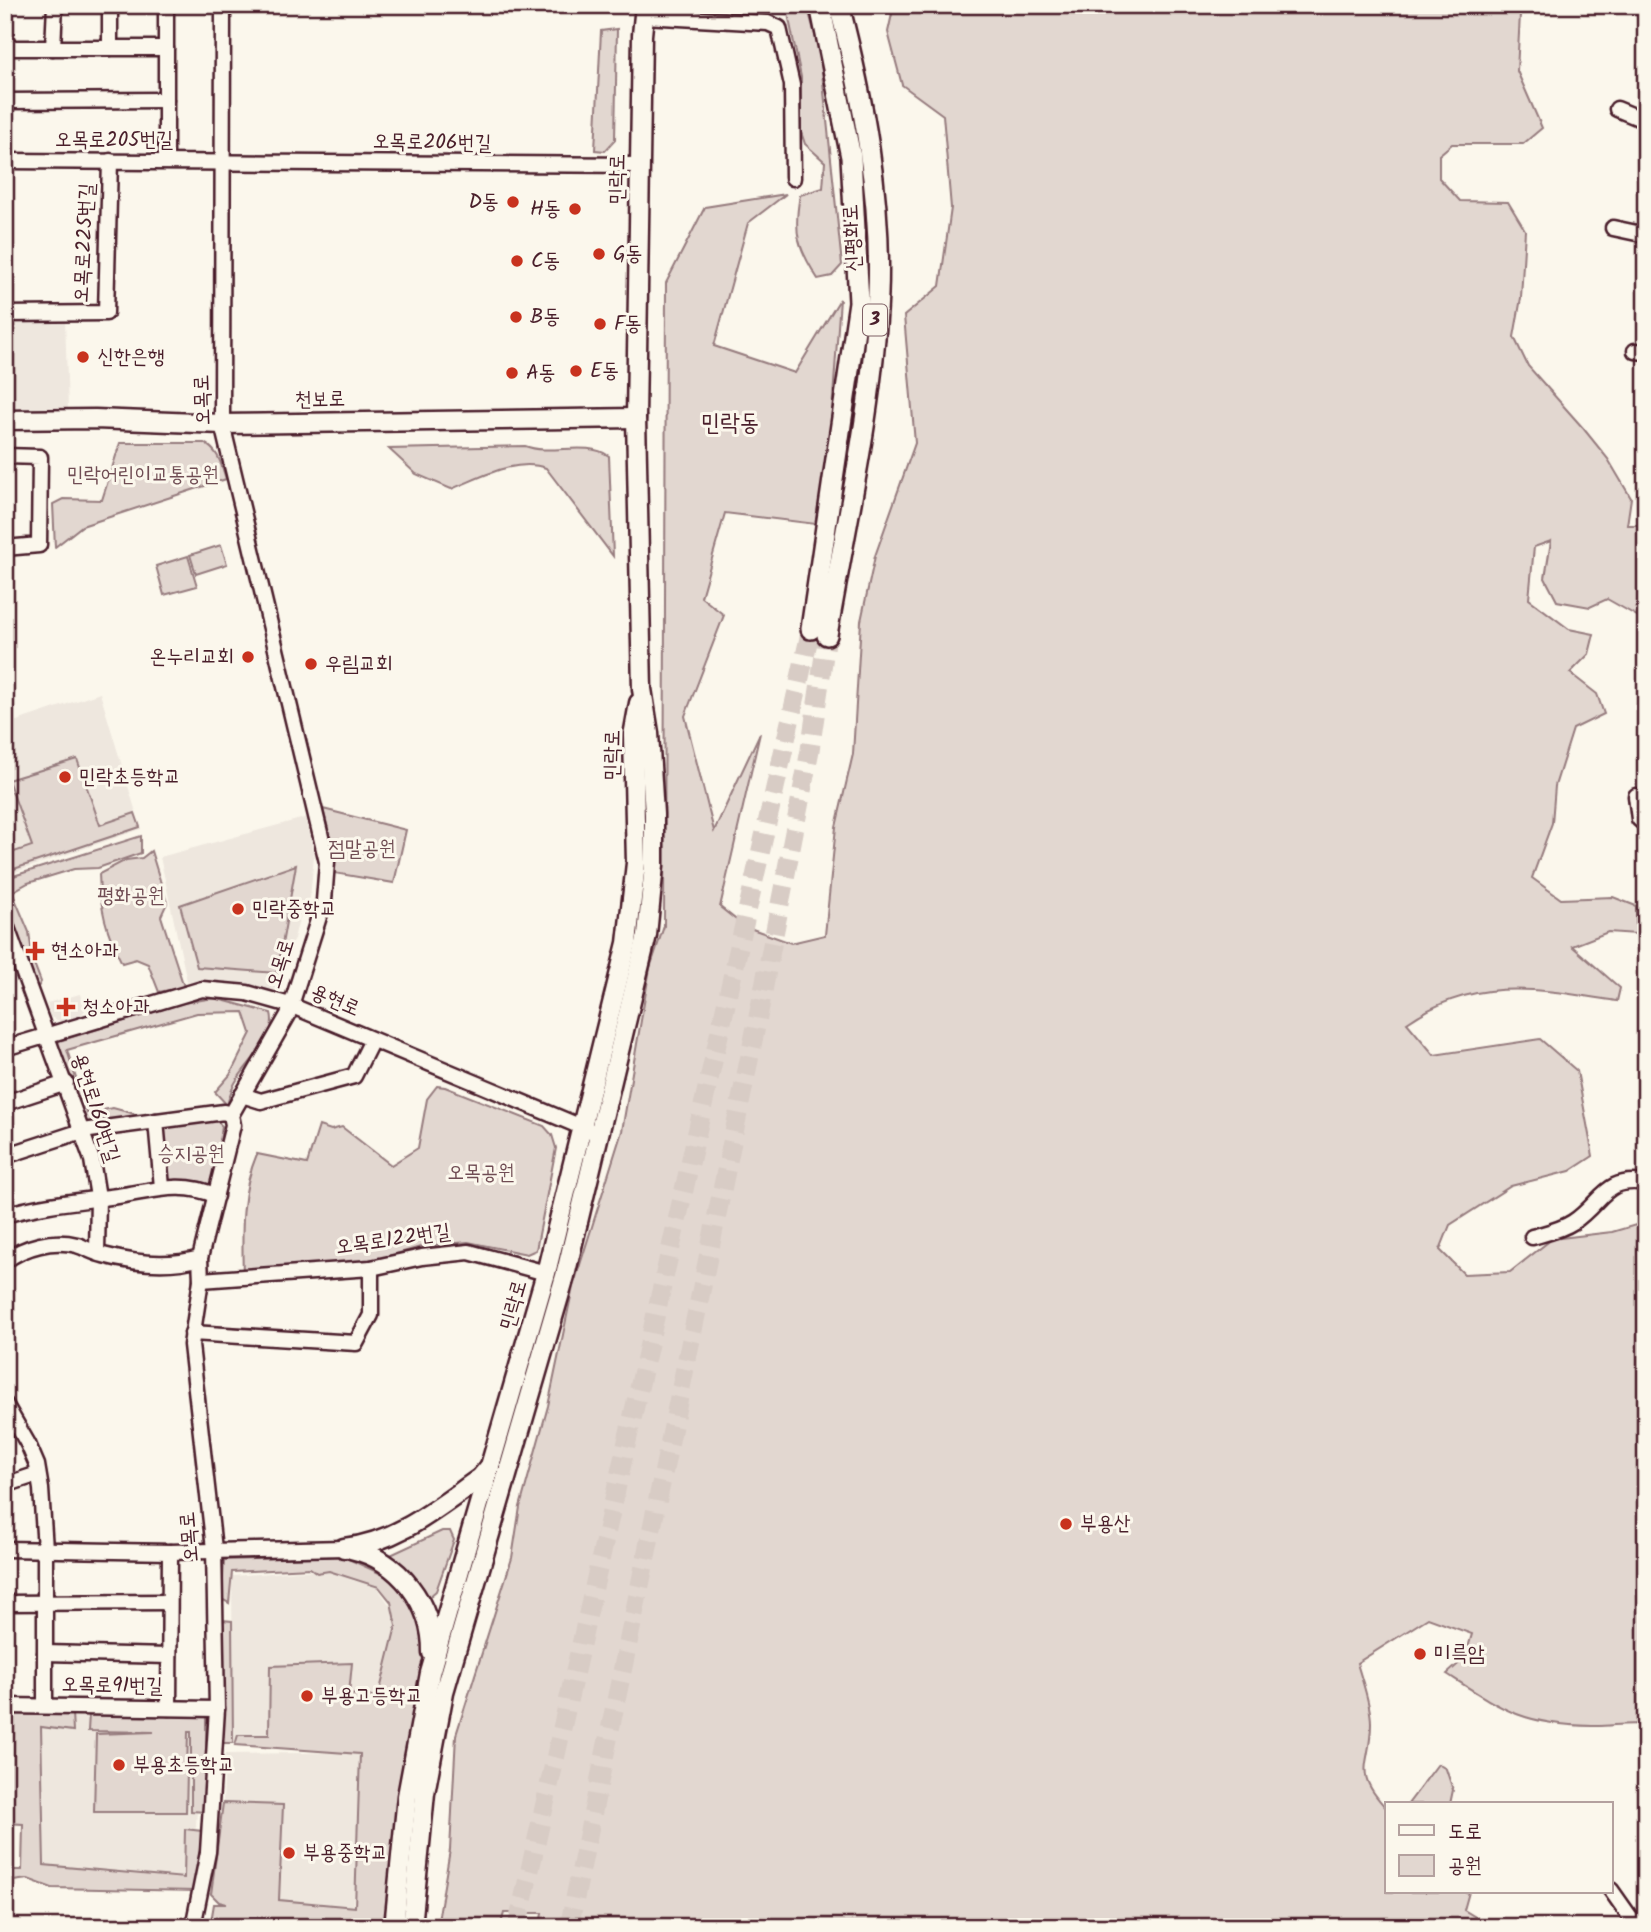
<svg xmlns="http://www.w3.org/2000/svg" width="1651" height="1932" font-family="Kalam,'Poor Story',sans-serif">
  <rect width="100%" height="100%" fill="#fbf7ec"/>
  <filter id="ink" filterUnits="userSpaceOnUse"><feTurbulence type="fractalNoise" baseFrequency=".0143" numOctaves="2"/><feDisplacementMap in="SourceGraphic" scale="14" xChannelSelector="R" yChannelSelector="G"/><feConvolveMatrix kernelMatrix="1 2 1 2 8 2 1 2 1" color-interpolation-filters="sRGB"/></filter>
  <g filter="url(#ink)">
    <!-- built -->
    <g fill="#eee7de">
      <path d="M65,319l3,90 -63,3v-91z"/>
      <path d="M100,693l41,136 -134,46 -2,-150z"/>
      <path d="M308,817l6,39 -4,42 -11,22 -19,70 -93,-9 -27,-124z"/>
      <path d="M80,994l5,16 -4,6 -19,6 -12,-5 -3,-14z"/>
      <path d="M296,1571h33l26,10 19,2 22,31 4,11 -31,123 -136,-5 -1,-167z"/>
      <path d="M36,1717h168l-12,161 -153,-8z"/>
      <path d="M369,1752l-17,160 -133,-10 6,-148z"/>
    </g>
    <!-- green -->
    <g fill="#e2d7d0" stroke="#967b7e" stroke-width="2">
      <path d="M766,5h41l13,48 22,212 -10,11 -14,3c-20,-31 -25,-46 -18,-84l23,-7 2,-26 -20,-18 -4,-12v-55l-13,-63 -20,-3z"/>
      <path d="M894,5h634l-8,9 -3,57 25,57 -19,16h-71l-13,11v23l21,23 48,1 17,28 -4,68 -7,39 14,29 55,62 25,31 23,39 -4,27h19v91l-7,1 -32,-18 -17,8 -33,-6 -12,-23 6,-37 -17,6 -5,52 40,30 25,5 -5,20 -19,19 27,21 7,20 -31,15 -18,57 -3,37 -20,55 29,21 52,-2 23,9v28l-28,-2 -36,14 48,42 -3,13c-78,-12 -141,-26 -210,22l27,32 106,-16 37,32 16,85 -23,15 -59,15 -61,39 -10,25 24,24 46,-2 42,-33 60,-7 34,-10v503c-18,-3 -37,2 -54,1 -69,-1 -89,-16 -145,-52l18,-16 7,-24 -44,-16 -71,45c5,18 14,41 14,60 0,44 -20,47 16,86v83h82l-5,18 28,17h-952l2,-14h-38l-4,14h-63l13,-77 6,-115 56,-177 8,-51 28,-101 25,-119 49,-156 28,-163 14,-42 2,-643 39,-76 81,-13 -38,29 -34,123 81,27 45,-74 -16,226 -99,-12 -24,84 23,18 -39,101 29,115 46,-98 -40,174 24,19 47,17 34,-8 11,-108 17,-73 8,-133 14,-65 40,-113 -11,-127 36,-30 11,-78 -8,-93 -41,-30 -14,-53z"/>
      <path d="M617,29l-2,111 -10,11 -10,-1 6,-119z"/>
      <path d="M120,443h84c15,8 17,21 22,36l-144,47 -27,21 -2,-43 10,-5 39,1z"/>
      <path d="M525,446c26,10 61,-6 84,10l4,100 -67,-88c-30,-11 -66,10 -95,21l-35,-15 -27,-25z"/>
      <path d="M221,545l6,19 -31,10 -6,-19z"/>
      <path d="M188,556l9,30 -33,9 -8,-29z"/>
      <path d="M77,759l23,66 35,-12 5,14 -126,42 -6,-15 24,-8 -24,-66z"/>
      <path d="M323,809l83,21 -12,53 -60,-10 -1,-25z"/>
      <path d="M141,836v17l-43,15 -24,1 -46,14 -16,9 17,40 4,29 8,21 -6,10 -30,-80v-37l2,3z"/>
      <path d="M151,851l16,52 -6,13 23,71 -25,5 -11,-28 -12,-5 -14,4c-16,-30 -22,-56 -23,-89l27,-14 16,-2z"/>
      <path d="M296,865l-19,108 -80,-6 -17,-62z"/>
      <path d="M214,998l57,15c7,25 -25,50 -36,70 -4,7 -6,15 -8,22l-12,-13 15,-17 21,-42 -7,-21 -47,1 -130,37 20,63 26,-5 33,9 -53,8 -12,-5 -25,-71 3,-8 124,-38z"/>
      <path d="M437,1086l8,1 99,39 8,9 4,13 -20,102 -9,4 -59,-12 -44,4 -70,20 -111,11c-1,-43 -3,-83 14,-123l50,10 12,-38 12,4 11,-3 49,38 27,-17 9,-49z"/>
      <path d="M215,1119l7,7 -8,63 -47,-6 -7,-58z"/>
      <path d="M442,1531h8l4,9 -18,51 -7,6 -5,-1 -40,-38z"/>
      <path d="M342,1556l55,25 20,28 10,28 -27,143 -16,147h-31l-1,-11 -3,11h-139l4,-23h13l-8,-2 -8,-8 12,-91 60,2 -4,95 76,7 5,-153 -125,-9 3,-10h31l1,-69 82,-3 -3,31 27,3 -1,13 21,-84 -5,-24 -12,-15 -50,-16 -12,2 -7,-5 -78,4 -3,31 -7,-4 2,-39z"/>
      <path d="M222,1620l10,1 1,122h-10z"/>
      <path d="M5,1713h67l1,18 -32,-4 3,138 140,13 1,-49 17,2 -7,60 -143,-3 -24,-9 -23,3v-12h17l1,-46 -18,-1z"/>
      <path d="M89,1714l117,1v97l-15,-1v-79h-3l-2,80h-92l2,-78 58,-2 -66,-1z"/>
      <path d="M1438,1764l8,5 7,21 -3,14h-42z"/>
    </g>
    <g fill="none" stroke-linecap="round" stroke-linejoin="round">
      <!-- highway-tunnel -->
      <g stroke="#d8ccc5" stroke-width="19" stroke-dasharray="19 10" stroke-linecap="butt">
        <path d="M517,1927l294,-1298"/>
        <path d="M569,1927l189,-910 52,-267 17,-115"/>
      </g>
      <defs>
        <g id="minor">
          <path d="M644,16l124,7 11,5 13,57 1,93"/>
          <path d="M5,48h161"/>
          <path d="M53,48l2,-43"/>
          <path d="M110,48v-43"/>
          <path d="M5,101l161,-1"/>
          <path d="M1617,109l29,12"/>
          <path d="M5,161l636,4"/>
          <path d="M166,161v-156"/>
          <path d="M1613,228l33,7"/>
          <path d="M5,314l101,-1 4,-152"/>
          <path d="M1635,351l11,1"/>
          <path d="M5,456l35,1 -1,88 -34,3"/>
          <path d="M1636,796l3,23 7,6"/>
          <path d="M5,922l87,238 6,37 -1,56"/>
          <path d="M5,1048l197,-59 45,4 43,12 301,126"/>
          <path d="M242,1095l19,6 93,-25 18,-36"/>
          <path d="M5,1103l61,-20"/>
          <path d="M156,1121l6,66"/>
          <path d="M5,1156l77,-25 142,-19 7,3"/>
          <path d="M5,1215c40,-12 79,-14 119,-20 31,-5 62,-14 92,1"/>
          <path d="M1532,1237c14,-4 29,-7 41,-15 30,-20 31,-46 73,-39"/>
          <path d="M5,1261c20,-15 48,-22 72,-16 9,3 17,8 26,10 30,8 66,12 97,3"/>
          <path d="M201,1280l170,-12 51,-11 47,-5 77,21"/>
          <path d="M192,1333l164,10 15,-28v-47"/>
          <path d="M5,1404l23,40 9,21 4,24 4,60v157"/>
          <path d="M5,1485l33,-11"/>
          <path d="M5,1549l165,3 174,-4"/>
          <path d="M5,1603l164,-1"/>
          <path d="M45,1653l124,3"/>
          <path d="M5,1706l212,3"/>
          <path d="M169,1708l1,-156"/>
          <path d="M1611,1890l19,27 12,10"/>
          <path d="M193,1927l15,-75 9,-143 -3,-160 -23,-204 10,-65 -1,-22 33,-133 -2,-10 57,-100 36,-114 3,-39 -105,-438 1,-419"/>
        </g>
        <g id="major">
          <path d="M5,420l90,-1 127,5 414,-6"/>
          <path d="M344,1548c54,-6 93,-40 136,-70l10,-12"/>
          <path d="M351,1549c48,11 82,55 81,104"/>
          <path d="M394,1927l13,-131 23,-123 116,-400 81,-330 9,-80 -3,-127 6,-33"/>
          <path d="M412,1927l13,-134 19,-101 121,-416 82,-341 7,-70v-51l-5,-81 -7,-44 -6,-271 6,-383 3,-30"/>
        </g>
        <g id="highway">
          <path d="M811,629l48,-327 -8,-145 -31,-152"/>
          <path d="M827,635c19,-112 46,-227 51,-341 4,-96 -15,-196 -39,-289"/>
        </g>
      </defs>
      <!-- minor casing -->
      <use href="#minor" stroke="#4a1f2b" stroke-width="19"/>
      <!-- major casing -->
      <use href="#major" stroke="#4a1f2b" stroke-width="23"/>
      <!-- highway casing -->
      <use href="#highway" stroke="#4a1f2b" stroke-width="24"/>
      <!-- minor -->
      <use href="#minor" stroke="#fbf7ec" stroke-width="14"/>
      <!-- major -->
      <use href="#major" stroke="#fbf7ec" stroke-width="18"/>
      <!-- highway -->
      <use href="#highway" stroke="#fbf7ec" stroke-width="19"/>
    </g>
  </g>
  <!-- markers -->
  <g fill="#c8321e" stroke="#fbf7ec" stroke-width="2.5">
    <circle cx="513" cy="202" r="7"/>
    <circle cx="575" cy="209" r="7"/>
    <circle cx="599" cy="254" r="7"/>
    <circle cx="517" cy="261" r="7"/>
    <circle cx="516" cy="317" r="7"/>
    <circle cx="600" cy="324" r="7"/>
    <circle cx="83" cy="357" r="7"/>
    <circle cx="576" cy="371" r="7"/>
    <circle cx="512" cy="373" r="7"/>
    <circle cx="248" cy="657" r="7"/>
    <circle cx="311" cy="664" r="7"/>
    <circle cx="65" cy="777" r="7"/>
    <circle cx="238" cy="909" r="7"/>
    <path d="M31.5 940.5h7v7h7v7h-7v7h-7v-7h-7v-7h7z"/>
    <path d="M62.5 996.5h7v7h7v7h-7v7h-7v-7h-7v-7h7z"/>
    <circle cx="1066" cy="1524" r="7"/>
    <circle cx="1420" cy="1654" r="7"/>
    <circle cx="307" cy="1696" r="7"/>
    <circle cx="119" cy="1765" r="7"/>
    <circle cx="289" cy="1853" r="7"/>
  </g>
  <g text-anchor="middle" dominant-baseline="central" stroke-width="6" stroke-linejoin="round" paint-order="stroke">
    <!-- shield labels -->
    <rect fill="#fbf7ec" stroke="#7f6065" stroke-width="2" x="863" y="304.5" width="24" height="31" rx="5"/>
    <g font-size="19" font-weight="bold" fill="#4a1f2b">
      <text x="875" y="320">3</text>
    </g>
    <!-- street labels -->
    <g font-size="21" fill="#4a1f2b" stroke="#fbf7ec">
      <text x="114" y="140">오목로205번길</text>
      <text transform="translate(432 143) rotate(1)">오목로206번길</text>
      <text transform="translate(618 179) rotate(-89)">민락로</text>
      <text transform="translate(853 238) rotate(-93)">신평화로</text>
      <text transform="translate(85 243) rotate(-87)">오목로225번길</text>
      <text transform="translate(203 400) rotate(-92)">오목로</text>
      <text transform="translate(320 400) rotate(-1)">천보로</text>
      <text transform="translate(613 755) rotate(-89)">민락로</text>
      <text transform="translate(281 964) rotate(-73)">오목로</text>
      <text transform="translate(335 1001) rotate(23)">용현로</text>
      <text transform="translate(95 1108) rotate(72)">용현로160번길</text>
      <text transform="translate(393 1240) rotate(-8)">오목로122번길</text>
      <text transform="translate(514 1305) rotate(-74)">민락로</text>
      <text transform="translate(190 1537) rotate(-95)">오목로</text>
      <text transform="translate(112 1686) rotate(1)">오목로91번길</text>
    </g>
    <!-- poi labels -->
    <g font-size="21" fill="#4a1f2b" stroke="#fbf7ec" text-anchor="start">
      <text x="499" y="202" text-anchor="end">D동</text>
      <text x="561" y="209" text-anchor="end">H동</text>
      <text x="613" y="254">G동</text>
      <text x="531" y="261">C동</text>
      <text x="530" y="317">B동</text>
      <text x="614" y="324">F동</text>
      <text x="97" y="357">신한은행</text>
      <text x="590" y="371">E동</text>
      <text x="526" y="373">A동</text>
      <text x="234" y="657" text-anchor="end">온누리교회</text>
      <text x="325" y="664">우림교회</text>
      <text x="79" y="777">민락초등학교</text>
      <text x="252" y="909">민락중학교</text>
      <text x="51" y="951">현소아과</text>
      <text x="82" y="1007">청소아과</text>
      <text x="1080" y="1524">부용산</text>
      <text x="1434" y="1654">미륵암</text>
      <text x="321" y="1696">부용고등학교</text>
      <text x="133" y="1765">부용초등학교</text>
      <text x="303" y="1853">부용중학교</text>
    </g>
    <!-- park labels -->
    <g font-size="21" fill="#704d54" stroke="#fbf7ec">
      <text x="143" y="475">민락어린이교통공원</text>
      <text x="362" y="849">점말공원</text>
      <text x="131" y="896">평화공원</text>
      <text x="191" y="1154">승지공원</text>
      <text x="481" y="1173">오목공원</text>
    </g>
    <!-- quarter labels -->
    <g font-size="24" fill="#4a1f2b" stroke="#fbf7ec">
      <text x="730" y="423">민락동</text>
    </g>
  </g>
  <!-- margin -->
  <rect width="1651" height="1932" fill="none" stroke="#fbf7ec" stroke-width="28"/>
  <rect x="14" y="14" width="1623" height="1904" fill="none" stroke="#4a1f2b" stroke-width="2.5" filter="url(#ink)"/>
  <!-- legend -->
  <rect x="1385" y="1802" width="228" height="91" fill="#fbf7ec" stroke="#b4a19f" stroke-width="2"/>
  <rect x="1399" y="1825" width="35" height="10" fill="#fbf7ec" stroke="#b4a19f" stroke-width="2"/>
  <text x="1448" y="1838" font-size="21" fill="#4a1f2b">도로</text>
  <rect x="1399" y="1855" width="35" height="21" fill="#e2d7d0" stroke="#b4a19f" stroke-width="2"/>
  <text x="1448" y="1872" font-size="21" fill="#4a1f2b">공원</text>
</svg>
